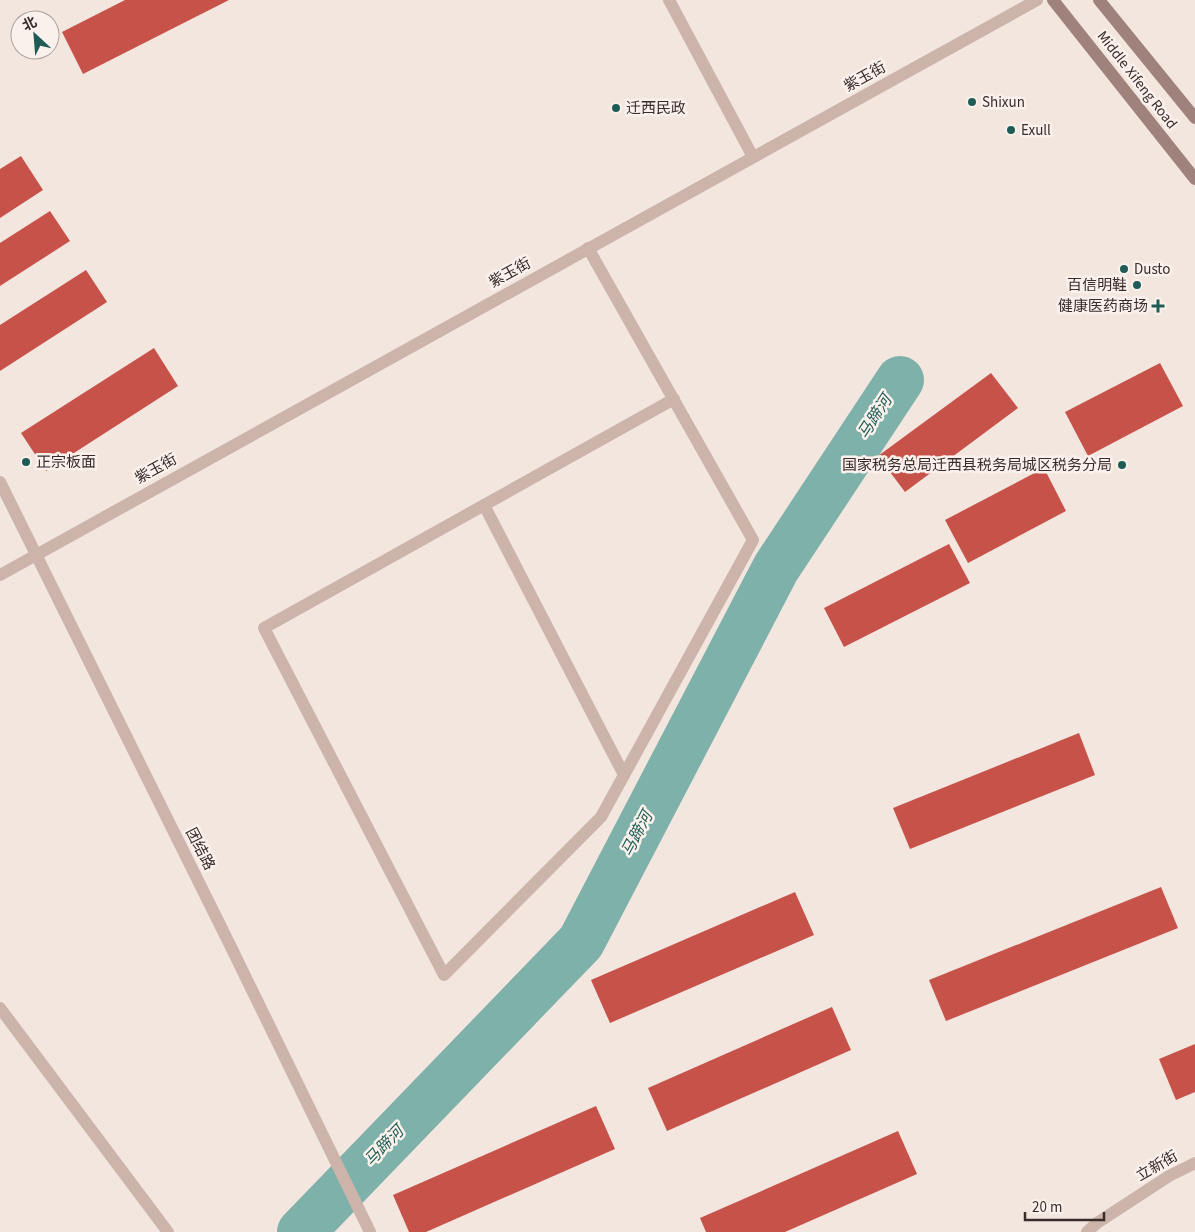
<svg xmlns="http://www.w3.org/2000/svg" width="1195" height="1232" font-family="'Source Sans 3','Noto Sans SC',sans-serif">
  <rect width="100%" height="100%" fill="#f3e6df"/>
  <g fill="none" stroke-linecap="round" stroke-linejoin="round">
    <!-- river -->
    <path stroke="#7eb1aa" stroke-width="48" d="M301,1232l280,-290 195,-374 124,-188"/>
  </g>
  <!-- building -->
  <g fill="#c7524a">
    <path d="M125,0h104l-146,74 -21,-42z"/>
    <path d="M21,156l22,34 -43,28v-49z"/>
    <path d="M50,211l20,30 -70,45v-43z"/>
    <path d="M86,270l21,32 -107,69v-46z"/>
    <path d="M154,348l24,38 -132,85 -25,-38z"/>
    <path d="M1160,363l23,43 -95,50 -23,-44z"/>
    <path d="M991,373l27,35 -113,84 -27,-36z"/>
    <path d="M1044,468l22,43 -98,52 -23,-43z"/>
    <path d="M949,544l21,39 -126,64 -20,-39z"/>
    <path d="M1079,733l16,42 -185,74 -17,-41z"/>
    <path d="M1161,887l17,41 -232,93 -17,-41z"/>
    <path d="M795,892l19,43 -204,88 -19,-43z"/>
    <path d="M832,1007l19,43 -184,81 -19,-43z"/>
    <path d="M1195,1044v48l-19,8 -17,-41z"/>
    <path d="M596,1106l19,43 -189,83h-17l-16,-37z"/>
    <path d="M898,1131l19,43 -132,58h-79l-6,-14z"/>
  </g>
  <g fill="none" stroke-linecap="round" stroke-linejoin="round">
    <!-- service -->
    <g stroke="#ccb4ab" stroke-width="12">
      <path d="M588,248l165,292 -152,277 -157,158 -180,-347 410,-229"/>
      <path d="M484,505l140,270"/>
    </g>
    <!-- minor -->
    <g stroke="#ccb4ab" stroke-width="12">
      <path d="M669,0l84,157"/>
      <path d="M0,1008l168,224"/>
      <path d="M1087,1232l10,-9 72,-47 26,-13"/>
    </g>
    <!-- tertiary -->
    <g stroke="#ccb4ab" stroke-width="12">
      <path d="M0,482l229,461 141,289"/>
      <path d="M0,575l1037,-575"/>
    </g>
    <!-- secondary -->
    <g stroke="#a0827c" stroke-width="12">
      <path d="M1053,0l142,179"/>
      <path d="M1099,0l96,118"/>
    </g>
  </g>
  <!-- markers -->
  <g fill="#1f5c55" stroke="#faf1ec" stroke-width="2">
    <circle cx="972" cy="102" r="5"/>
    <circle cx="616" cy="108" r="5"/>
    <circle cx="1011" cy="130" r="5"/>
    <circle cx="1124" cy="269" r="5"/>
    <circle cx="1137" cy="285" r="5"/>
    <path d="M1155.5 298.5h5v5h5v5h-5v5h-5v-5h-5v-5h5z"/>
    <circle cx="26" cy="462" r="5"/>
    <circle cx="1122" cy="465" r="5"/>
  </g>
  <g text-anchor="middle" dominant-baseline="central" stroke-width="5" stroke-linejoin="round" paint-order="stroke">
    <!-- street labels -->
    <g font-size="15" fill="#392c2a" stroke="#faf1ec">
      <text transform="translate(865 77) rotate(-29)">紫玉街</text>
      <text transform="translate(1137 80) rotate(52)">Middle Xifeng Road</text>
      <text transform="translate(510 273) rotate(-29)">紫玉街</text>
      <text transform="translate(156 469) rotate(-29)">紫玉街</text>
      <text transform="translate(200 849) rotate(63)">团结路</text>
      <text transform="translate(1157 1166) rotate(-30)">立新街</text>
    </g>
    <!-- poi labels -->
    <g font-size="15" fill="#392c2a" stroke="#faf1ec" text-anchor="start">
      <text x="982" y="102">Shixun</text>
      <text x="626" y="108">迁西民政</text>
      <text x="1021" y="130">Exull</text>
      <text x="1134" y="269">Dusto</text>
      <text x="1127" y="285" text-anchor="end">百信明鞋</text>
      <text x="1148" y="306" text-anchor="end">健康医药商场</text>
      <text x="36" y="462">正宗板面</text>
      <text x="1112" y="465" text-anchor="end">国家税务总局迁西县税务局城区税务分局</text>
    </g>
    <!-- water labels -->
    <g font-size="16" font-style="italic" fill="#1f5c55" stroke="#faf1ec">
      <text transform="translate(875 417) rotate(-57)">马蹄河</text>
      <text transform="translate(637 834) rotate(-62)">马蹄河</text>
      <text transform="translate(384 1146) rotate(-46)">马蹄河</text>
    </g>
  </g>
  <!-- north arrow -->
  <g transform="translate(35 35) rotate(334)"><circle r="24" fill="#faf1ec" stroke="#ada29e"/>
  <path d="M0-4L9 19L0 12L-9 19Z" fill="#1f5c55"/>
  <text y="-8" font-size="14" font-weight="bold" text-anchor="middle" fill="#392c2a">北</text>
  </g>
  <!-- scale -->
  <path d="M1025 1212v8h79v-8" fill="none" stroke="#392c2a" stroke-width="2.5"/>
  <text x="1032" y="1212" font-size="15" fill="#392c2a" stroke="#faf1ec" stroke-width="4" paint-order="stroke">20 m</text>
</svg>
